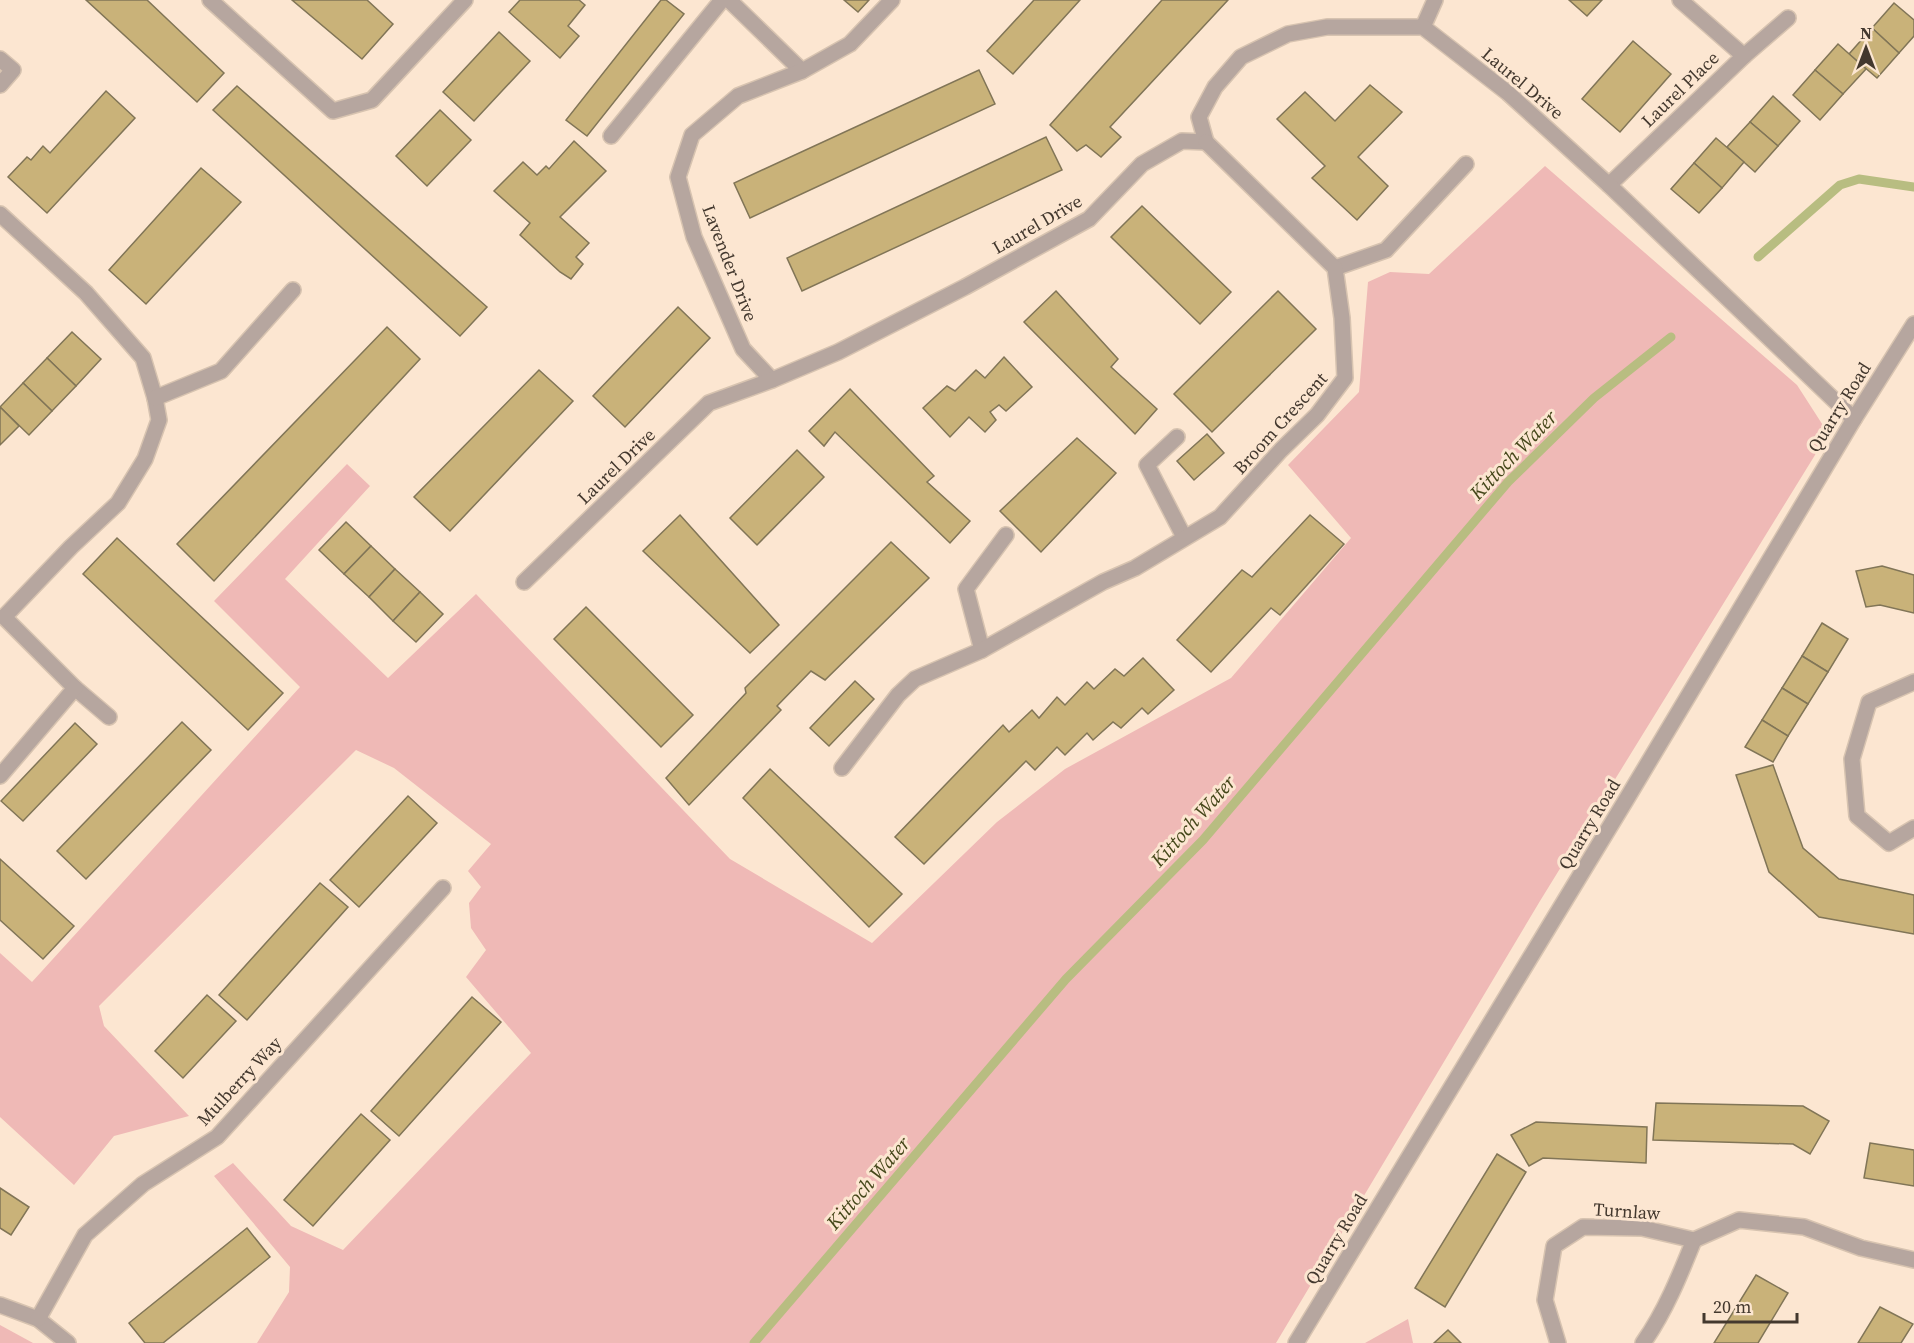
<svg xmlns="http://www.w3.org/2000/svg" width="1914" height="1343" font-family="'Source Serif 4',serif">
  <rect width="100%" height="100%" fill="#fce6d1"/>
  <!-- green -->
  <g fill="#efb9b6">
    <path d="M1545,166l252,219 29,45 -11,25 -275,446 -264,442h-1019l32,-51 1,-25 -76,-91 19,-13 58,63 52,24 188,-197 -65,-76 20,-27 -15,-22 -2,-25 12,-16 -13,-16 23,-27 -97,-76 -38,-18 -257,256 5,20 85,90 -75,20 -40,49 -74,-68v-164l32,29 268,-295 -86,-86 133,-137 23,22 -85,93 103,99 88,-84 254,265 142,84 125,-121 68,-53 166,-91 120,-140 -63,-73 71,-73 9,-110 22,-10 39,2z"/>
    <path d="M1408,1319l5,24h-48z"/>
    <path d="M0,1325l33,18h-33z"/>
  </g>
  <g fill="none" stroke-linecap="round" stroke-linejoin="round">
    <!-- stream -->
    <g stroke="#b8bd81" stroke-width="9">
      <path d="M1758,257l82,-72 19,-6 55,8"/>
      <path d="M754,1343l312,-364 137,-139 305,-358 86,-84 77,-61"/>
    </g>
  </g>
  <!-- building -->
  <g fill="#c9b279" stroke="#817557" stroke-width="1.5">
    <path d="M86,0h61l77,73 -27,29z"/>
    <path d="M292,0h75l26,24 -31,35z"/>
    <path d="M520,0h59l6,5 -17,21 11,10 -19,22 -51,-46z"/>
    <path d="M661,0h5l18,14 -97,122 -21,-16z"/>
    <path d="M844,0h25l-11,12z"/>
    <path d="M1034,0h46l-67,74 -26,-23z"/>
    <path d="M1162,0h66l-118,127 11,10 -20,20 -15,-12 -9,6 -27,-26z"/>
    <path d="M1569,0h33l-15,16z"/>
    <path d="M1894,3l20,17v16l-15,17 -27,-25z"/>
    <path d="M1872,28l27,25 -22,25 -28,-24z"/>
    <path d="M499,32l31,29 -56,60 -31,-29z"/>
    <path d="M1633,41l38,33 -51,58 -38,-33z"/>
    <path d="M1838,44l28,25 -23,25 -28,-24z"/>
    <path d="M979,70l16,34 -245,114 -16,-35z"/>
    <path d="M1815,70l28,24 -23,26 -27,-25z"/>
    <path d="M1370,85l32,27 -44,45 30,29 -31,34 -45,-42 13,-12 -48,-47 28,-27 30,29z"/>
    <path d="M237,86l250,221 -27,29 -247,-226z"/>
    <path d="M106,91l29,27 -88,95 -39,-36 19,-20 4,3 12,-14 7,7z"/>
    <path d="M1773,96l27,25 -22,25 -28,-24z"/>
    <path d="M440,110l31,30 -44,46 -31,-30z"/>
    <path d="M1750,122l28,24 -23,26 -28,-25z"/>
    <path d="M1046,137l16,33 -260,121 -15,-33z"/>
    <path d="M1716,138l28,24 -22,26 -28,-25z"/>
    <path d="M574,141l32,30 -46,46 29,26 -13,14 7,7 -12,15 -11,-7 -40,-37 10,-12 -36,-32 29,-29 14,13 9,-9 3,3z"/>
    <path d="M1694,163l28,25 -23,25 -28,-24z"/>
    <path d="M201,168l40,34 -95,102 -37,-34z"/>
    <path d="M1142,206l89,86 -31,32 -89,-87z"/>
    <path d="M1056,291l62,68 -7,8 46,42 -22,25 -111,-112z"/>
    <path d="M1278,291l38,38 -104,103 -38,-38z"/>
    <path d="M678,307l32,31 -85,89 -32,-31z"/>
    <path d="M387,327l33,32 -206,222 -37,-37z"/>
    <path d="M72,332l29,27 -25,27 -29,-28z"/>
    <path d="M1004,357l28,30 -26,24 -7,-6 -9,7 6,8 -11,12 -16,-15 -19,20 -27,-29 24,-22 8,5 21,-21 9,8z"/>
    <path d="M47,358l29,28 -24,25 -29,-28z"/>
    <path d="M539,370l34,31 -123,130 -36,-34z"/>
    <path d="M23,383l29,28 -23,24 -29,-28z"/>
    <path d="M850,389l84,87 -7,6 43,39 -20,22 -115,-111 -11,14 -15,-15z"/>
    <path d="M0,407l19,19 -19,19z"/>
    <path d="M1207,434l17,19 -30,27 -17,-19z"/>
    <path d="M1077,438l39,35 -75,79 -41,-41z"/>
    <path d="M797,450l27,27 -67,68 -27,-27z"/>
    <path d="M680,515l99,110 -29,28 -107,-102z"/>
    <path d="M1310,515l34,29 -64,71 -9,-7 -60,64 -34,-32 65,-70 10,7z"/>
    <path d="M346,522l25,24 -27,28 -25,-24z"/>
    <path d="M117,538l166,155 -35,37 -165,-156z"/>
    <path d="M891,542l38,36 -104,102 -14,-9 -34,35 4,4 -92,95 -23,-27 80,-85 -1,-5z"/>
    <path d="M371,546l24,23 -26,28 -25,-23z"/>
    <path d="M1882,566l32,9v38l-34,-8 -14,2 -10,-36z"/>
    <path d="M395,569l25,23 -27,29 -24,-24z"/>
    <path d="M420,592l23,22 -27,28 -23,-21z"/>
    <path d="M586,607l107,108 -32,32 -107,-108z"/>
    <path d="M1822,623l26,16 -20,33 -26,-16z"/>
    <path d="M1802,656l26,16 -20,32 -26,-16z"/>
    <path d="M1143,658l31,32 -26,24 -6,-6 -21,20 -8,-6 -20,18 -6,-7 -22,22 -8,-8 -22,23 -9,-9 -102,103 -29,-27 108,-112 6,7 23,-22 7,8 18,-21 8,8 22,-23 7,7 21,-20 9,7z"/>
    <path d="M855,681l19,18 -45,47 -19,-18z"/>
    <path d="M1782,688l26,16 -20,32 -26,-16z"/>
    <path d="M1762,720l26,16 -15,26 -28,-15z"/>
    <path d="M182,722l29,28 -125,129 -29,-28z"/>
    <path d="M75,723l22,21 -74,77 -22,-20z"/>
    <path d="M1773,765l30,83 36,31 75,16v39l-95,-17 -50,-45 -33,-97z"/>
    <path d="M770,769l132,125 -33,33 -126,-129z"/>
    <path d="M408,796l29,27 -78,84 -29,-27z"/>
    <path d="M0,859l74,67 -31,33 -43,-39z"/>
    <path d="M320,883l28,24 -101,113 -28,-25z"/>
    <path d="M207,995l29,26 -53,57 -28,-27z"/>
    <path d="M472,997l29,25 -102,114 -28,-25z"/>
    <path d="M1656,1103l147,3 26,15 -19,33 -17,-10 -140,-4z"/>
    <path d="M361,1114l29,26 -77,86 -29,-26z"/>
    <path d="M1536,1122l111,5 -1,36 -103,-5 -14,8 -18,-31z"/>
    <path d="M1870,1143l44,7v36l-50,-8z"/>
    <path d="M1497,1154l29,18 -81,135 -30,-19z"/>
    <path d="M0,1188l29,19 -18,28 -11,-7z"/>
    <path d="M247,1228l23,29 -107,86h-18l-16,-20z"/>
    <path d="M1756,1275l32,18 -30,50h-44z"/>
    <path d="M1880,1307l33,17 -12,19h-43z"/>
    <path d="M1448,1330l13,13h-27z"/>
  </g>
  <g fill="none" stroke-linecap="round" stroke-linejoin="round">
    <defs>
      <g id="minor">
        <path d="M210,0l123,111 39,-11 93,-100"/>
        <path d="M729,0l73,71"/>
        <path d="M1423,27l12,-27"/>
        <path d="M1744,56l44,-38"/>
        <path d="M0,59l13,11 -13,15"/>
        <path d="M611,136l111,-136"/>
        <path d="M1609,185l135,-129 -64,-56"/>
        <path d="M0,214l86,79 57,65 12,40 4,22 -14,39 -27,44 -47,44 -67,70 71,71 34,29"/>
        <path d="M1335,268l51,-18 80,-86"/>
        <path d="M772,380l-29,-31 -49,-112 -16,-60 14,-42 46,-39 64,-25 48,-27 42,-44"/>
        <path d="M155,398l66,-27 72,-81"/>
        <path d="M1177,437l-30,28 37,72"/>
        <path d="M524,582l185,-179 63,-23 66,-28 127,-65 124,-68 53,-55 40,-23 24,1 -7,-25 16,-30 26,-30 47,-23 39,-7h96l85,66 101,92 245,234"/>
        <path d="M982,650l-16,-61 40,-54"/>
        <path d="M1914,682l-45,20 -17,57 5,57 32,27 25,-15"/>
        <path d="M842,768l56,-73 17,-16 67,-29 121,-68 32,-14 85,-51 61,-67 36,-35 28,-37 -3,-60 -7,-50 -129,-126"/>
        <path d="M0,776l75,-88"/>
        <path d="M0,1305l38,14 30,24"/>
        <path d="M38,1319l47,-84 58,-51 74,-47 226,-249"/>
        <path d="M1296,1343l330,-543 228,-381 60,-95"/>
        <path d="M1558,1343l-13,-43 9,-54 29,-19 59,1 52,12 45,-20 65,7 57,21 53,12"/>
        <path d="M1643,1343c22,-31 37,-68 51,-103"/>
      </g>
    </defs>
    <!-- minor casing -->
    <use href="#minor" stroke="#d7c3b0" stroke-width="18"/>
    <!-- minor -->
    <use href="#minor" stroke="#b6a69f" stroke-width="15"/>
  </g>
  <g text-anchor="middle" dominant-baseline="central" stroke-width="6" stroke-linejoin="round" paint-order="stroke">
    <!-- street labels -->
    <g font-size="18" fill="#43382e" stroke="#fce6d1">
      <text transform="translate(1523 83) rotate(40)">Laurel Drive</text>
      <text transform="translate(1680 89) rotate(-44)">Laurel Place</text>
      <text transform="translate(1037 224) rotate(-30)">Laurel Drive</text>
      <text transform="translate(730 263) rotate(69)">Lavender Drive</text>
      <text transform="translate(1839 407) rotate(-58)">Quarry Road</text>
      <text transform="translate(1280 423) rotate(-48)">Broom Crescent</text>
      <text transform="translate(616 466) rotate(-44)">Laurel Drive</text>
      <text transform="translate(1589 824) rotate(-59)">Quarry Road</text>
      <text transform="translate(239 1081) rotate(-47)">Mulberry Way</text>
      <text transform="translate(1627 1211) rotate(4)">Turnlaw</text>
      <text transform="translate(1336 1239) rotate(-59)">Quarry Road</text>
    </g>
    <!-- water labels -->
    <g font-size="20" font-style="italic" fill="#45471a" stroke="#fce6d1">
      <text transform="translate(1513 455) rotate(-46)">Kittoch Water</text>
      <text transform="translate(1193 821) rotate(-48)">Kittoch Water</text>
      <text transform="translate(868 1183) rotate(-49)">Kittoch Water</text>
    </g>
  </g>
  <!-- north arrow -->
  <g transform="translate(1866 48)" stroke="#fce6d1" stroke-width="4.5" paint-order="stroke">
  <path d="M0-4.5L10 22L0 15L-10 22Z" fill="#43382e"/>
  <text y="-9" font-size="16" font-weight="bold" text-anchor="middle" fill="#43382e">N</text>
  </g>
  <!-- scale -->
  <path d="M1704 1313v9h93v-9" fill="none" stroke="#43382e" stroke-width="3"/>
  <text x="1713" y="1313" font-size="18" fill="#43382e" stroke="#fce6d1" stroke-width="4.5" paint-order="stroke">20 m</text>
</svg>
